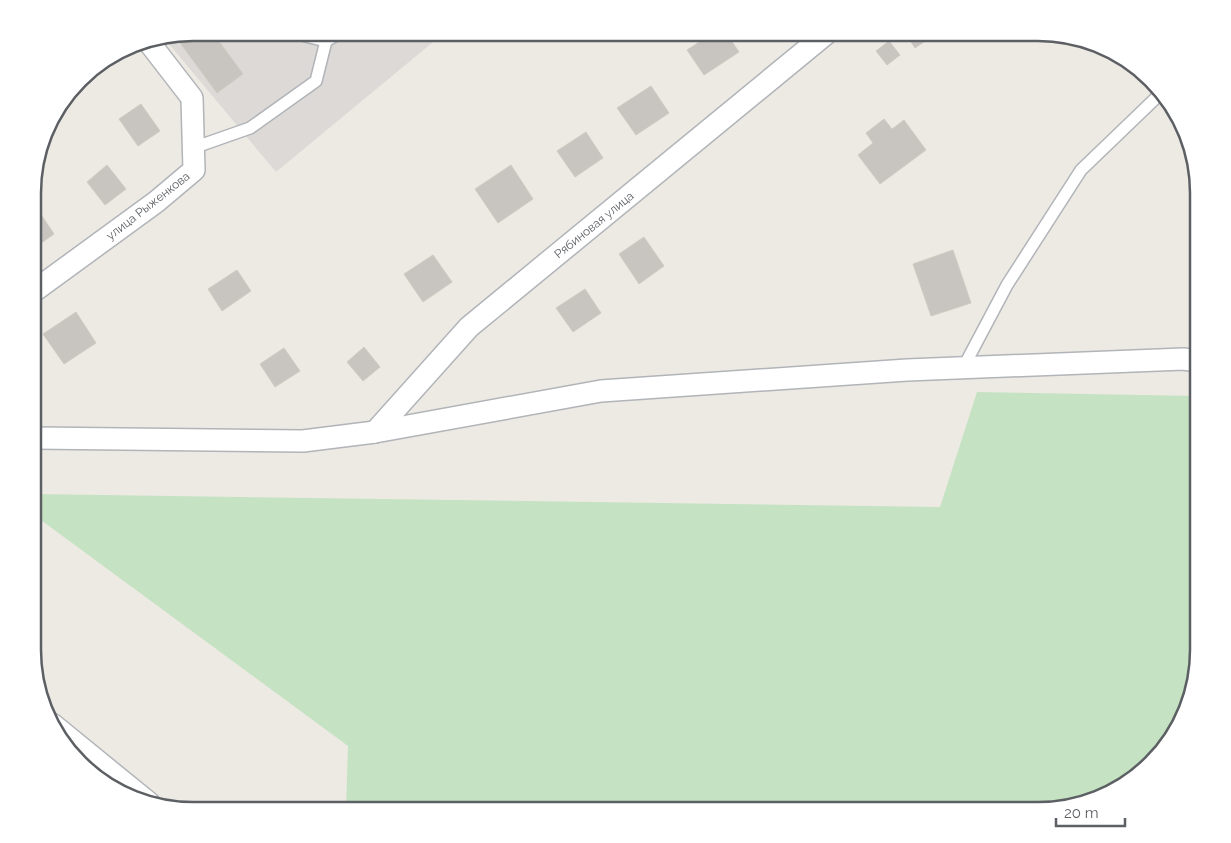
<svg xmlns="http://www.w3.org/2000/svg" width="1231" height="843" font-family="Raleway,sans-serif">
  <rect width="100%" height="100%" fill="#edeae4"/>
  <!-- industrial -->
  <path fill="#dcd9d6" d="M193,33h251l-168,139 -112,-134z"/>
  <!-- green -->
  <path fill="#c5e2c2" d="M977,392l221,4v264l-8,42 -25,45 -56,47 -71,16h-692l2,-64 -314,-231v-21l906,13z"/>
  <!-- building -->
  <g fill="#c8c5c0" stroke="#d1cbc2">
    <path d="M193,32l20,1 30,41 -26,19 -42,-57z"/>
    <path d="M713,33h13l13,19 -35,23 -17,-25z"/>
    <path d="M905,33h32l-22,15z"/>
    <path d="M889,41l11,14 -13,10 -11,-14z"/>
    <path d="M651,86l18,27 -33,22 -19,-27z"/>
    <path d="M141,104l19,27 -22,15 -19,-27z"/>
    <path d="M884,119l8,10 12,-9 22,30 -46,34 -22,-29 15,-12 -7,-10z"/>
    <path d="M586,132l17,26 -28,19 -18,-26z"/>
    <path d="M107,165l19,24 -21,16 -18,-23z"/>
    <path d="M511,165l22,34 -35,24 -23,-34z"/>
    <path d="M38,210l16,24 -20,14v-35z"/>
    <path d="M644,237l20,29 -25,18 -20,-30z"/>
    <path d="M953,250l18,53 -40,13 -18,-52z"/>
    <path d="M433,255l19,27 -29,20 -19,-28z"/>
    <path d="M237,270l14,21 -29,20 -14,-22z"/>
    <path d="M585,289l16,24 -28,19 -17,-24z"/>
    <path d="M76,312l20,31 -32,21 -21,-30z"/>
    <path d="M364,347l16,20 -17,14 -16,-19z"/>
    <path d="M284,348l16,23 -25,16 -15,-23z"/>
  </g>
  <g fill="none" stroke-linecap="round" stroke-linejoin="round">
    <defs>
      <g id="lane">
        <path d="M293,33l33,8 14,-8"/>
        <path d="M193,148l57,-20 66,-47 10,-40"/>
        <path d="M963,368l44,-83 74,-115 78,-75"/>
      </g>
      <g id="street">
        <path d="M34,291l122,-89 38,-32 -2,-72 -44,-57"/>
        <path d="M375,432l94,-105 358,-294"/>
        <path d="M34,438l269,3 72,-9 226,-41 306,-21 276,-11 15,2"/>
        <path d="M52,724l97,79"/>
      </g>
    </defs>
    <!-- lane casing -->
    <use href="#lane" stroke="#b1b4b8" stroke-width="14"/>
    <!-- street casing -->
    <use href="#street" stroke="#b1b4b8" stroke-width="24"/>
    <!-- lane -->
    <use href="#lane" stroke="#fff" stroke-width="11"/>
    <!-- street -->
    <use href="#street" stroke="#fff" stroke-width="21"/>
  </g>
  <g text-anchor="middle" dominant-baseline="central" stroke-width="4" stroke-linejoin="round" paint-order="stroke">
    <!-- street labels -->
    <g font-size="12" fill="#5c5f63" stroke="#fff">
      <text transform="translate(148 206) rotate(-38)">улица Рыженкова</text>
      <text transform="translate(594 225) rotate(-39)">Рябиновая улица</text>
    </g>
  </g>
  <!-- crop -->
  <path d="M0 0H1231V843H0ZM193 41H1038A152 152 0 0 1 1190 193V650A152 152 0 0 1 1038 802H193A152 152 0 0 1 41 650V193A152 152 0 0 1 193 41Z" fill="#fff" fill-rule="evenodd"/>
  <path fill="none" stroke="#5c5f63" stroke-width="2.5" d="M193 41H1038A152 152 0 0 1 1190 193V650A152 152 0 0 1 1038 802H193A152 152 0 0 1 41 650V193A152 152 0 0 1 193 41Z"/>
  <!-- scale -->
  <path d="M1056 818v8h69v-8" fill="none" stroke="#5c5f63" stroke-width="2.5"/>
  <text x="1064" y="818" font-size="15" fill="#5c5f63" stroke="#ffffff" stroke-width="4" paint-order="stroke">20 m</text>
</svg>
